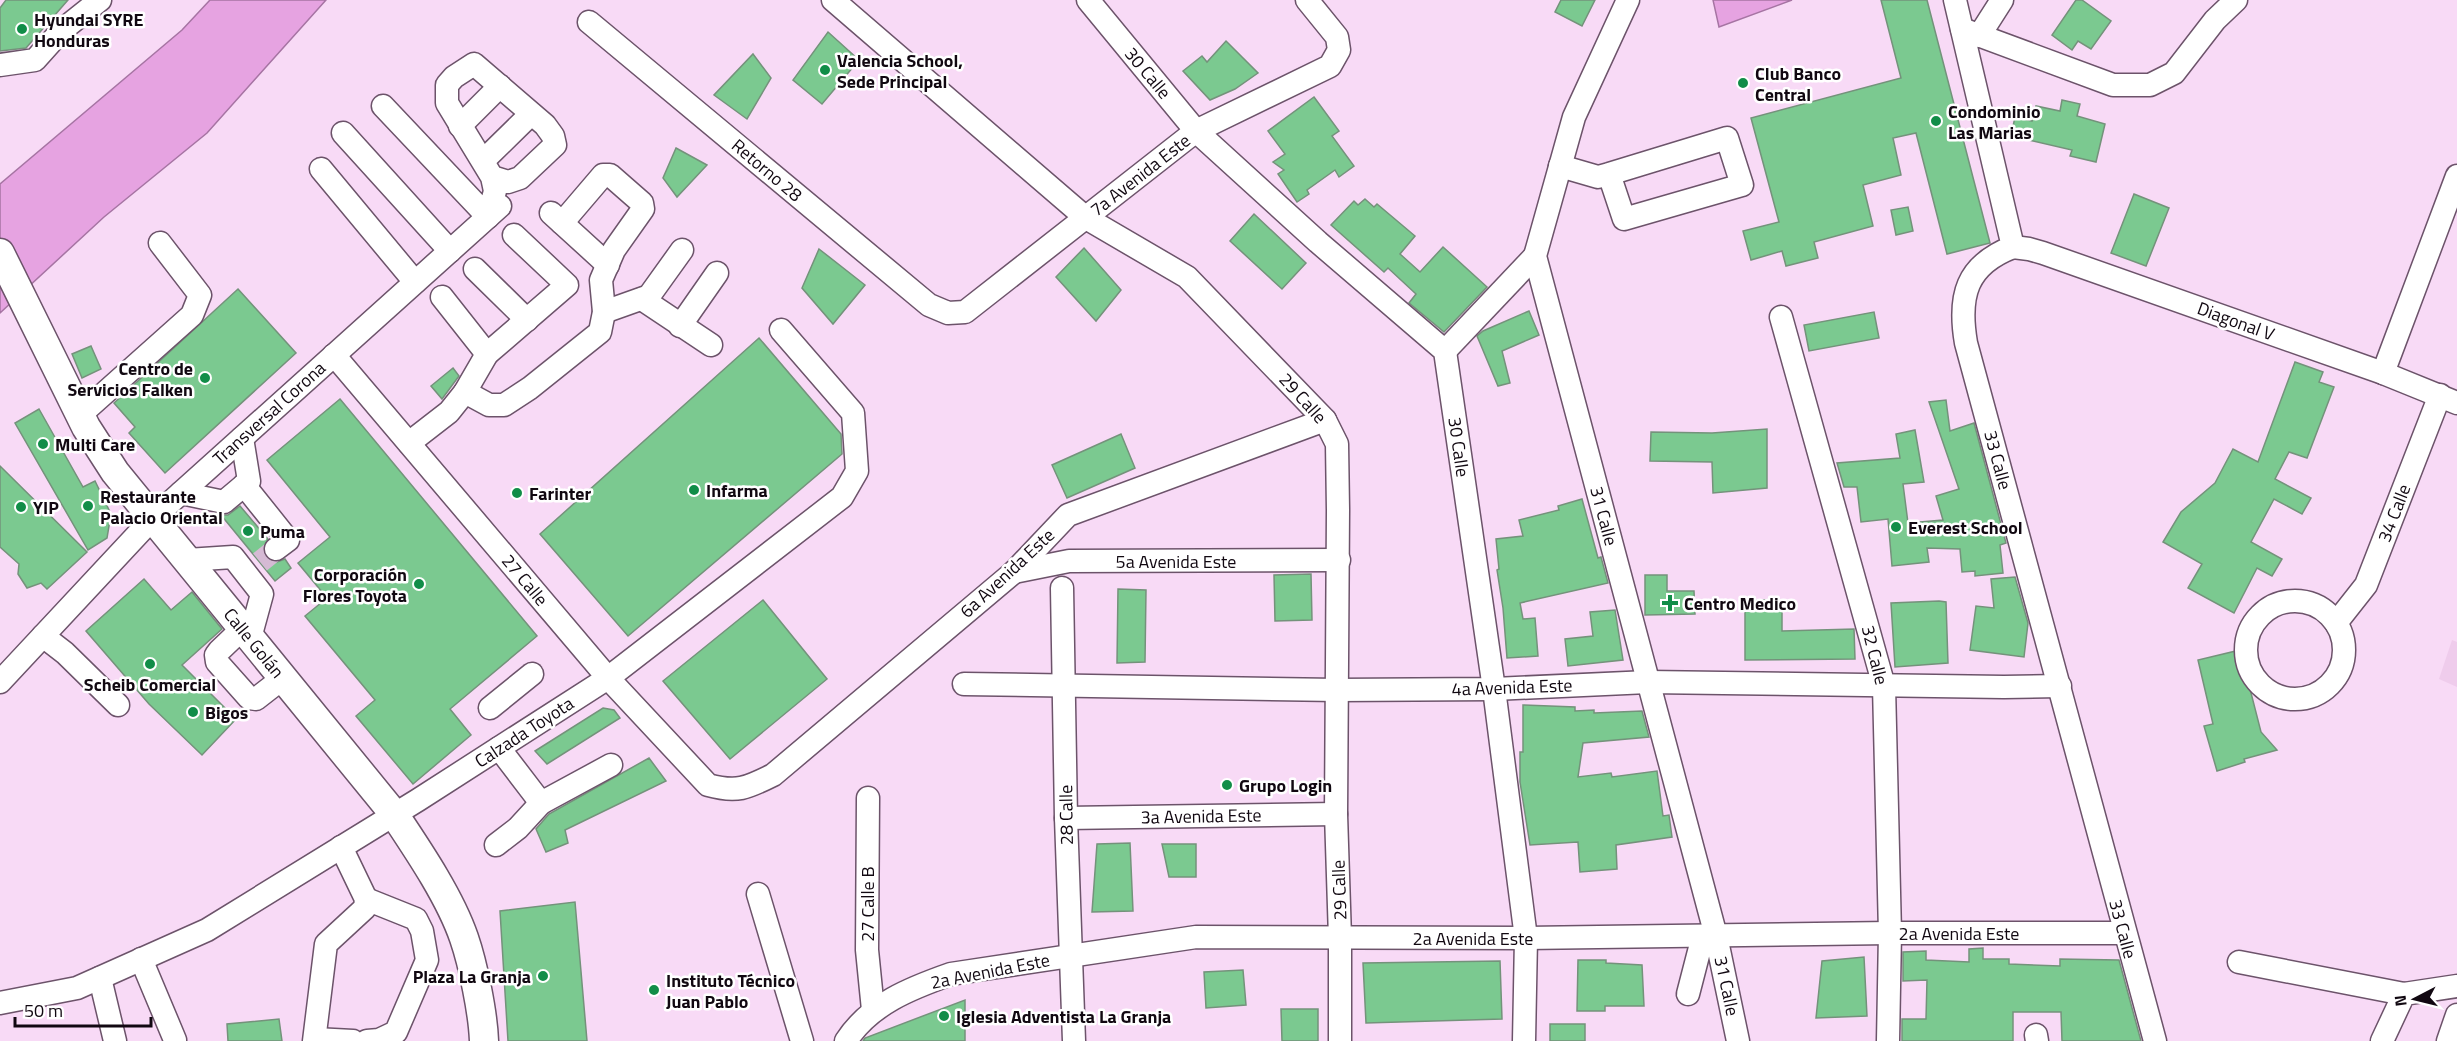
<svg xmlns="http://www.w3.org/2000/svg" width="2457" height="1041" font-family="'Titillium Web',sans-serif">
  <rect width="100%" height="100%" fill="#f8daf6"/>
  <!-- built -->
  <path fill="#efccec" d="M2452,640l5,2v45l-18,-8z"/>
  <!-- water -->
  <g fill="#e6a3e1" stroke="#a674a3" stroke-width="1.5">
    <path d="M210,0h116l-119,133 -103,84 -104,96v-129l182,-154z"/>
    <path d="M1713,0h79l-73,27z"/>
  </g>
  <!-- building -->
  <g fill="#7bc990" stroke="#74927b" stroke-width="1.5">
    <path d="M6,0h62l-42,48 -26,3v-43z"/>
    <path d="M1561,0h34l-13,26 -27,-14z"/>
    <path d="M1881,0h46l63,243 -43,11 -31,-121 -23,5 8,37 -38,10 10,41 -59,16 4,16 -32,8 -4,-15 -31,9 -8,-29 36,-9 -28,-104 150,-40z"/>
    <path d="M2076,0h6l29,21 -20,28 -13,-8 -6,9 -20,-15z"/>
    <path d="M828,32l31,28 -37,44 -29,-24z"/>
    <path d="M1226,41l32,32 -23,16 -25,11 -27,-29 19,-15 5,6z"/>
    <path d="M753,54l18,24 -24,41 -33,-24z"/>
    <path d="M1314,97l25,34 -7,5 22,30 -15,11 -4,-7 -28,20 2,4 -12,8 -19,-28 6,-4 -11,-8 12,-8 -17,-23z"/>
    <path d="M2062,100l18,4 -3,12 28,8 -9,38 -26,-6 2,-6 -61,-14 4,-19 17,4 4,-15 24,5z"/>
    <path d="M676,148l31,17 -30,32 -14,-19z"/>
    <path d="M2134,194l35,14 -23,58 -35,-13z"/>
    <path d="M1365,199l9,8 3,-3 38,32 -15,18 20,18 23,-25 44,40 -43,45 -35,-29 7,-9 -28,-26 -4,4 -53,-47 23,-24 4,4z"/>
    <path d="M1908,207l5,24 -17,4 -5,-25z"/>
    <path d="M1254,214l52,49 -24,26 -52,-48z"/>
    <path d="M1084,248l37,42 -25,31 -40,-44z"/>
    <path d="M819,249l46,36 -32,39 -31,-36z"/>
    <path d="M238,289l58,64 -131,120 -36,-40 6,-6 -21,-24z"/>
    <path d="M1529,311l10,24 -37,16 8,32 -12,3 -21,-50 6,-5z"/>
    <path d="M1874,312l5,26 -70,13 -5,-26z"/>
    <path d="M759,338l82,96 1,20 -214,182 -88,-102z"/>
    <path d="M91,346l10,23 -19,9 -10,-24z"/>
    <path d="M2295,362l28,10 -4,10 15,5 -27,71 -18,-6 -14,27 36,19 -9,16 -28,-15 -23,43 31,17 -10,17 -15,-8 -23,45 -46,-25 14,-24 -39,-22 18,-30 34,-29 18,-34 25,13z"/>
    <path d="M453,368l6,8 -17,23 -11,-13z"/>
    <path d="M340,399l197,237 -87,73 21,26 -58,49 -57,-68 19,-16 -70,-84 22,-18 -29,-35 32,-26 -63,-77z"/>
    <path d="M1946,400l4,31 24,-8 32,120 -6,2 3,28 -28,3v-5l-13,1 -2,-23 -33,-1 2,14 -37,4 -4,-47 -27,3 -4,-35h-13l-7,-24 63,-5 -4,-24 19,-4 9,52 -21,2 5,39 35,-3 -7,-24 23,-7 -30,-87z"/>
    <path d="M39,409l44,78 12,-6 16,33 -4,24 -19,12 -73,-127z"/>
    <path d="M1767,429v59l-54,5 -1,-31 -62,-1 1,-29 61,1z"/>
    <path d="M1121,434l14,34 -68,30 -15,-33z"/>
    <path d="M0,466l87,86 -40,37 -6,-6 -14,5 -9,-14 1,-10 -19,-17z"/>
    <path d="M1582,499l16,59 3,-1 7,26 -88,20 3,16 12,-1 3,38 -31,2 -4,-50 -6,-38 2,-1 -3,-30 27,-3 -4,-16 40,-10 -1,-4z"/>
    <path d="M240,506l28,33 -5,11 3,8 11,4 8,-3 6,9 -16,13 -54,-66h7z"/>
    <path d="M1311,574l1,46 -37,1 -1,-46z"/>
    <path d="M1645,575h22v16h27l1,23 -50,1z"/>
    <path d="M2015,577l13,46 -4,34 -54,-7 6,-44 18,2 -3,-29z"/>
    <path d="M144,579l27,31 21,-18 30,37 -40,36 54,54 -34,36 -53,-51 -63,-73z"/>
    <path d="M1118,589l28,1 -1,72 -28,1z"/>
    <path d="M763,600l64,79 -97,80 -67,-78z"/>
    <path d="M1745,600h37v31l72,-2 1,30 -110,1z"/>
    <path d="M1939,601l7,1 2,61 -53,4 -4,-64z"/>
    <path d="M1615,610l8,50 -55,6 -3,-27 28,-3 -3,-24z"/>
    <path d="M2240,650l21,82 16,18 -33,9 1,3 -28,9 -13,-45 9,-2 -15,-64z"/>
    <path d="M1523,705l52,2v4l19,-1v3l48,-2 7,26 -66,6 -5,34 33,-4 1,4 45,-6 6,45 6,-1 3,22 -56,8 1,24 -37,3 -2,-30 -48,3 -10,-63v-30h3z"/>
    <path d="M603,708l11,2 6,8 -73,46 -12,-13z"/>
    <path d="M649,758l17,23 -101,49 3,13 -22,9 -10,-23 13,-15z"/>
    <path d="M1130,843l3,68 -41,1 5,-68z"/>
    <path d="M1162,844h34v33h-27z"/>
    <path d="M575,902l12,139h-79l-8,-130z"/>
    <path d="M1983,948v11h26v5l51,2v-7l59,1 22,81h-79l-1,-29h-48v29h-111v-22h24l1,-39 -24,1v-29l23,-1v9l43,2v-13z"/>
    <path d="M1864,957l3,59 -51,2 6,-57z"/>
    <path d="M1578,960h28v3l36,2 2,41h-39v5h-28z"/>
    <path d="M1500,961l2,58 -136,4 -3,-60z"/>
    <path d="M1243,970l3,35 -40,3 -2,-36z"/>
    <path d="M965,1000v41h-102l2,-3z"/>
    <path d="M1281,1009h37v32h-36z"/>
    <path d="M279,1019l3,22h-54l-1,-17z"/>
    <rect x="1550" y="1024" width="35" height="17"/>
  </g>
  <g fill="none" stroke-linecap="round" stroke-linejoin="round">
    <!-- minor-tunnel -->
    <path stroke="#d5bad4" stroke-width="22" stroke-dasharray="22 11" stroke-linecap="butt" d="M260,562l16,-13"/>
    <defs>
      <g id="minor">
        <path d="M833,0l253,218 101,59 138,143 12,24 1,66 -2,304 4,124v103"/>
        <path d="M1088,0l108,131 122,111 127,109 49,338 32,249 -2,103"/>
        <path d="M1628,0l-54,117 -39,139 181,680 22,105"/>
        <path d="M1955,0l58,247c-47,18 -55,49 -47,96l189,698"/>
        <path d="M589,22l340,283 19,8 17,-1 231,-181 134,-65 9,-16 -2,-13 -30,-37"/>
        <path d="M1962,29l151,56h37l24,-12 41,-53 21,-20"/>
        <path d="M1979,36l23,-36"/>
        <path d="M0,65l35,-5 26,-29 39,-31"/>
        <path d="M383,106l105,111 7,-26 -3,-14 -45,-74v-18l7,-8 20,-13 71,61 8,11 2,9 -35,33 -12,4 -16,-5"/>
        <path d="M460,126l40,-40"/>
        <path d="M343,133l107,118"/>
        <path d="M484,160l47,-46"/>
        <path d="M1560,166l38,11 11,-3 118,-36 15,47 -118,34 -15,-45"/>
        <path d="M321,169l94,113"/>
        <path d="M551,213l57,52"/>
        <path d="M2013,247l16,2 14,4 340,120 74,30"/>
        <path d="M475,269l52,51"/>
        <path d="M442,297l45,57"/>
        <path d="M642,299l69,46"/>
        <path d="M604,312l45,-16 33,-46"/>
        <path d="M1781,317l103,369 6,247 -2,108"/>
        <path d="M680,326l37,-53"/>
        <path d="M1445,351l90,-95"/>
        <path d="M334,355l274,323 100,107c29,8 39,3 65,-10l241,-203 54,-57 257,-95"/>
        <path d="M2383,373l74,-197"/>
        <path d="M465,392l22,-38 80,-69 -53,-50"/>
        <path d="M80,415l112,-100 8,-20 -40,-52"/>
        <path d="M409,443l40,-31 16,-20 24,13h15l26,-17 70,-56 4,-20 -3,-32 13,-30 29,-41 -1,-6 -32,-28h-7l-41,48"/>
        <path d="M244,485l44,55 -12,9"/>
        <path d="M181,493l43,9 25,-21 -7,-43"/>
        <path d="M187,560l46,-3 29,37 -12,44"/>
        <path d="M1014,572l55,-11 270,-1"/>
        <path d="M1062,588l4,230 8,223"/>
        <circle cx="2295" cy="650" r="49"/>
        <path d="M2336,623l30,-38 74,-190"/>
        <path d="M242,629l-23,22 -3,4 1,7 32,36 7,1 27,-21"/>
        <path d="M43,636l22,17 53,52"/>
        <path d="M0,682l153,-164 347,-312"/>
        <path d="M964,684l373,6 157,-1 154,-7 356,5 56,-1"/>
        <path d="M490,708l42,-34"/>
        <path d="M499,748l42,55 70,-38"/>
        <path d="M868,798l-1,152 6,60"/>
        <path d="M1066,818l270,-4"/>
        <path d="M496,845l22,-17 23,-25"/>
        <path d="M758,894l44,147"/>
        <path d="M366,899l50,20 6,12 5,29 -31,72 -17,8 -12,1"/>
        <path d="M141,959l34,81"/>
        <path d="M2239,962l165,32"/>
        <path d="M100,978l15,63"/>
        <path d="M1688,994l15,-58"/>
        <path d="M0,1003l77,-15 130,-58 211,-130 190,-122 234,-181 15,-26 -4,-58 -72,-83"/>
        <path d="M2036,1035l1,6"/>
        <path d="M315,1039l38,2"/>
        <path d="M314,1041l12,-97 39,-36 1,-9 -25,-52"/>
        <path d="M846,1041c24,-37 65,-53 105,-67l245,-37 330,1 364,-5h234"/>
        <path d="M2382,1041l22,-47 53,-8"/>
        <path d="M2448,1041l9,-26"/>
      </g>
      <path id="major" d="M0,253l86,174 29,45 279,342c24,36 56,83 70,124 9,26 19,75 20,103"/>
    </defs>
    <!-- minor casing -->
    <use href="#minor" stroke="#6c536a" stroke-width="25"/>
    <!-- major casing -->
    <use href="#major" stroke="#6c536a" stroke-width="31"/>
    <!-- minor -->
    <use href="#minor" stroke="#fff" stroke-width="22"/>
    <!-- major -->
    <use href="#major" stroke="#fff" stroke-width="28"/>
  </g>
  <!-- markers -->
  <g fill="#118d48" stroke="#fff" stroke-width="2">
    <circle cx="22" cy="29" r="6"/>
    <circle cx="825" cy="70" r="6"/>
    <circle cx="1743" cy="83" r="6"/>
    <circle cx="1936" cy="121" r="6"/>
    <circle cx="205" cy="378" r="6"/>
    <circle cx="43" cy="444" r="6"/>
    <circle cx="694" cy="490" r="6"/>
    <circle cx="517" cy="493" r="6"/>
    <circle cx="88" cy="506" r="6"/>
    <circle cx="21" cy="507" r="6"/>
    <circle cx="1896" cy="527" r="6"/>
    <circle cx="248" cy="531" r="6"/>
    <circle cx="419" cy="584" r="6"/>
    <path d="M1667 594h6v6h6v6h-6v6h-6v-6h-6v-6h6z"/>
    <circle cx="150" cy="664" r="6"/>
    <circle cx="193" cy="712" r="6"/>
    <circle cx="1227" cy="785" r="6"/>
    <circle cx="543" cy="976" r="6"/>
    <circle cx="654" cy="990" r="6"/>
    <circle cx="944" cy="1016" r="6"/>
  </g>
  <g text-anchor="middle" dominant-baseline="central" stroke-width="5" stroke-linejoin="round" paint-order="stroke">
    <!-- poi labels -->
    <g font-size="18" font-weight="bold" fill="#110811" stroke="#fff" text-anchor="start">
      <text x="34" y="19">Hyundai SYRE<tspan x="34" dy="21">Honduras</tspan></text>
      <text x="837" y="60">Valencia School,<tspan x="837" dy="21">Sede Principal</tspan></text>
      <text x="1755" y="73">Club Banco<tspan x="1755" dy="21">Central</tspan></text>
      <text x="1948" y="111">Condominio<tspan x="1948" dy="21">Las Marias</tspan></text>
      <text x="193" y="368" text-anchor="end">Centro de<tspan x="193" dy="21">Servicios Falken</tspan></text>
      <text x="55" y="444">Multi Care</text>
      <text x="706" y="490">Infarma</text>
      <text x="529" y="493">Farinter</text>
      <text x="100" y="496">Restaurante<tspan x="100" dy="21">Palacio Oriental</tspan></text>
      <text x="33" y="507">YIP</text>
      <text x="1908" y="527">Everest School</text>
      <text x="260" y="531">Puma</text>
      <text x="407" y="574" text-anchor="end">Corporación<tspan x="407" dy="21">Flores Toyota</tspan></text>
      <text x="1684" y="603">Centro Medico</text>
      <text x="150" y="684" text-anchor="middle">Scheib Comercial</text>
      <text x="205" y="712">Bigos</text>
      <text x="1239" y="785">Grupo Login</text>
      <text x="531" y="976" text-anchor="end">Plaza La Granja</text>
      <text x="666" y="980">Instituto Técnico<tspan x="666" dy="21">Juan Pablo</tspan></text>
      <text x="956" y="1016">Iglesia Adventista La Granja</text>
    </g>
    <!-- street labels -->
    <g font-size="18" fill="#110811" stroke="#fff">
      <text transform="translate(1148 73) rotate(50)">30 Calle</text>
      <text transform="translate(767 170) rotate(40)">Retorno 28</text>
      <text transform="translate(1140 175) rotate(-38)">7a Avenida Este</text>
      <text transform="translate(2236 321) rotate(20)">Diagonal V</text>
      <text transform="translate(1303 398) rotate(48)">29 Calle</text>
      <text transform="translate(269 413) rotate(-42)">Transversal Corona</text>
      <text transform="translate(1459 447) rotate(82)">30 Calle</text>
      <text transform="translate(1998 460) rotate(75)">33 Calle</text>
      <text transform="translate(2394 513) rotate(-69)">34 Calle</text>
      <text transform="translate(1604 516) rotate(75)">31 Calle</text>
      <text x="1176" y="561">5a Avenida Este</text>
      <text transform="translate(1007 573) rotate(-43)">6a Avenida Este</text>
      <text transform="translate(525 580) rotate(50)">27 Calle</text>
      <text transform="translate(254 643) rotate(51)">Calle Golán</text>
      <text transform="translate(1875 655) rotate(76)">32 Calle</text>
      <text transform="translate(1512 687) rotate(-2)">4a Avenida Este</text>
      <text transform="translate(524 732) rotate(-33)">Calzada Toyota</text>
      <text transform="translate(1066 815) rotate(-91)">28 Calle</text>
      <text transform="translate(1201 816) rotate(-1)">3a Avenida Este</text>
      <text transform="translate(1339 890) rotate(-92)">29 Calle</text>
      <text transform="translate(867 904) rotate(-90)">27 Calle B</text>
      <text transform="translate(2123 929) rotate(75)">33 Calle</text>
      <text x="1959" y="933">2a Avenida Este</text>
      <text x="1473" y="938">2a Avenida Este</text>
      <text transform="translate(990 971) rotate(-11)">2a Avenida Este</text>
      <text transform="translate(1727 986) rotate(78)">31 Calle</text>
    </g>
  </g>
  <!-- north arrow -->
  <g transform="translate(2415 999) rotate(263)" stroke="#ffffff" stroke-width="4.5" paint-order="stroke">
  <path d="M0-4.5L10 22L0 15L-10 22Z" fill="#110811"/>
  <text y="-9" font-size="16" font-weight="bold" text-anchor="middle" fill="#110811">N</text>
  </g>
  <!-- scale -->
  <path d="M15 1017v9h136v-9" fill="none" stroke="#110811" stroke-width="3"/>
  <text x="24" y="1017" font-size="18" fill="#110811" stroke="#ffffff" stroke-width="4.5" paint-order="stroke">50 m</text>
</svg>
